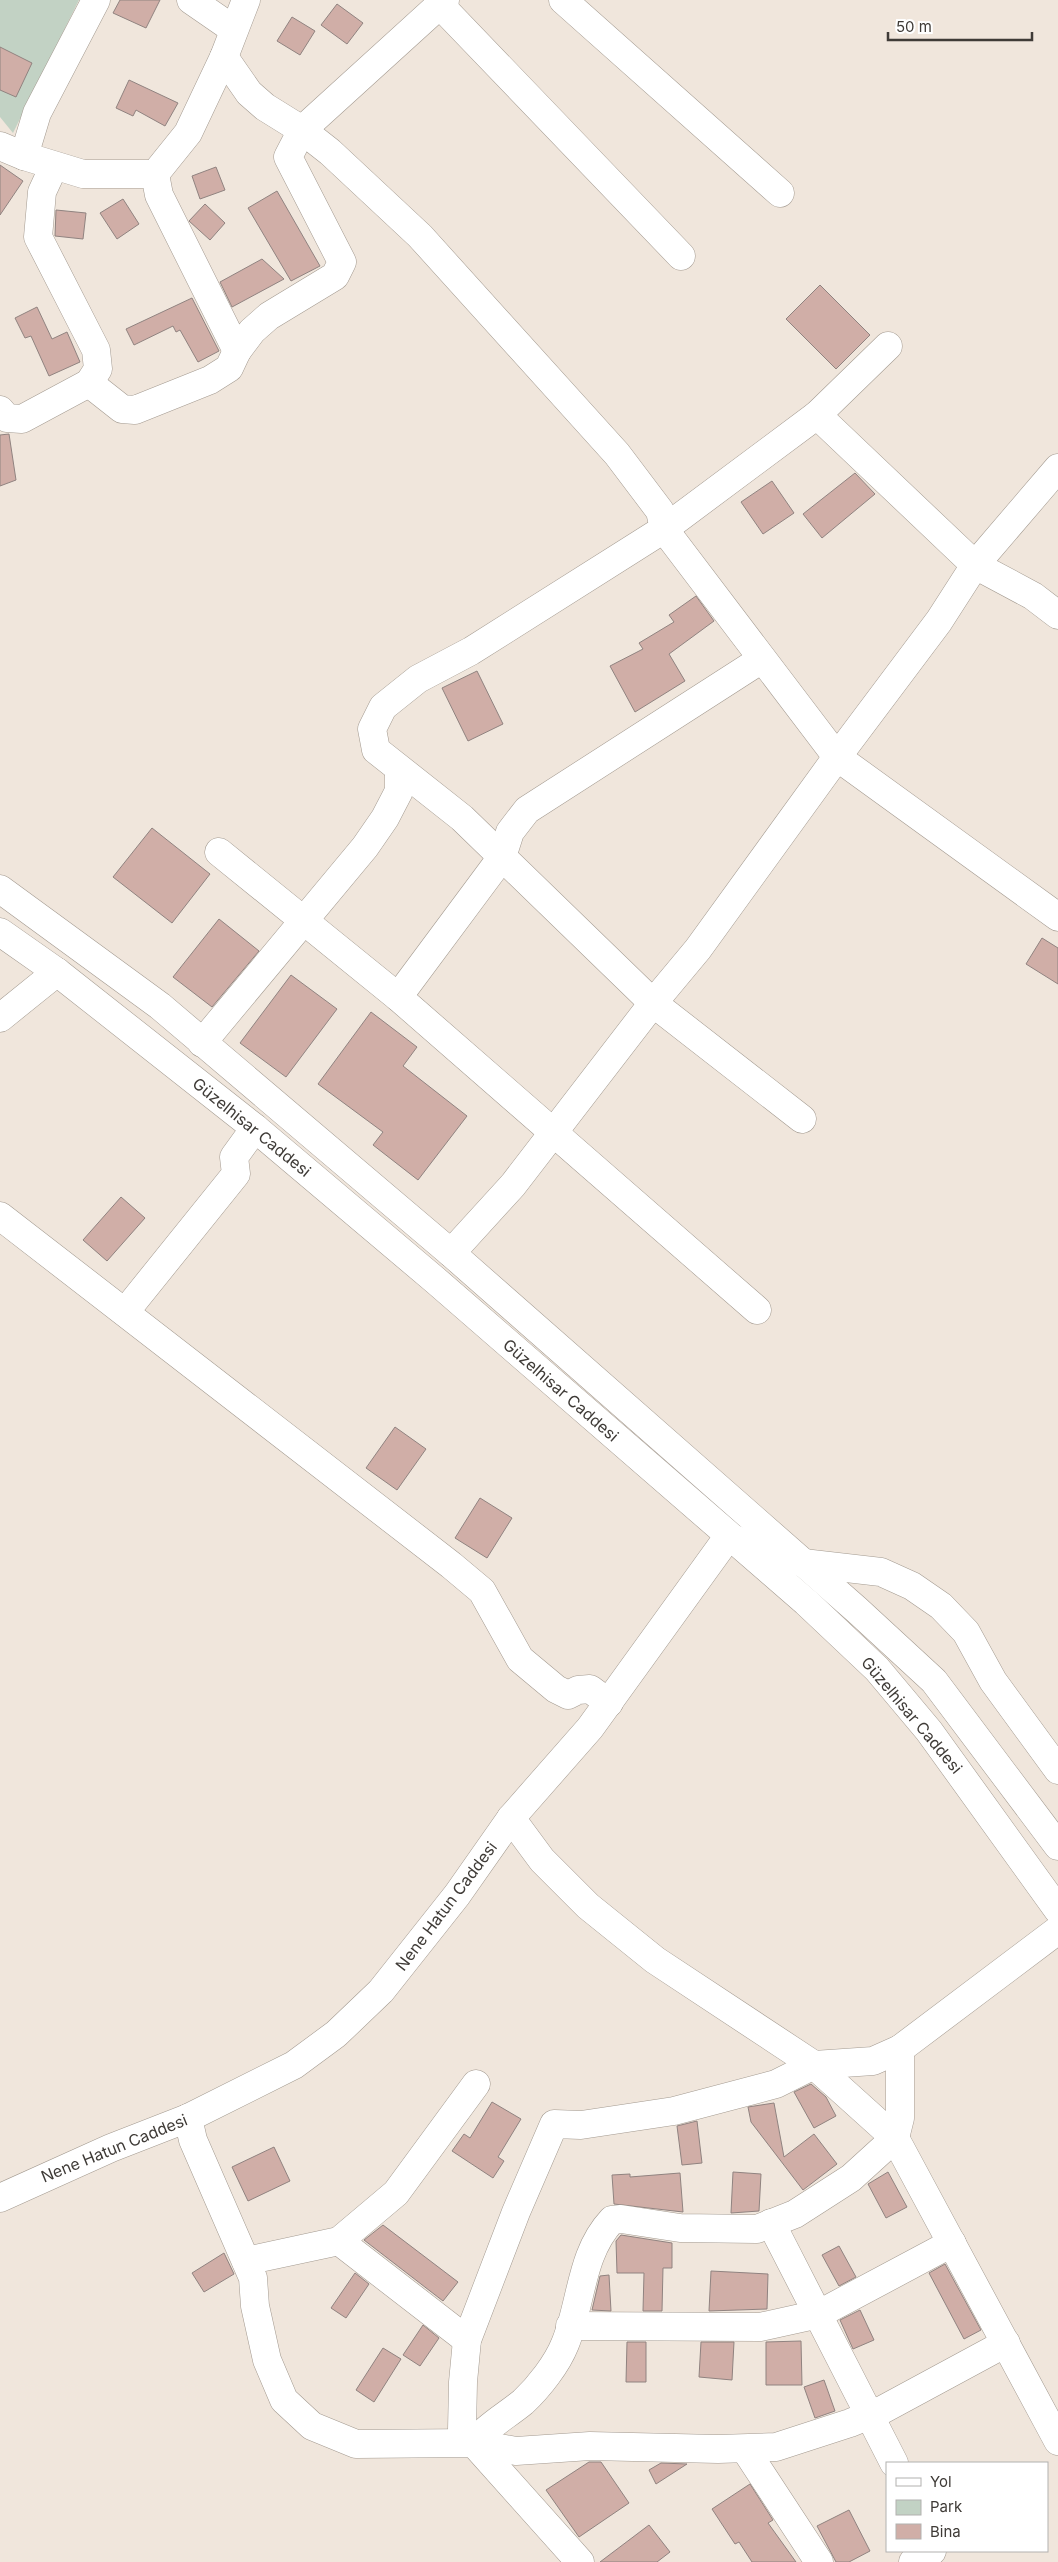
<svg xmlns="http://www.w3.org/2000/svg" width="1058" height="2562" font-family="Inter,sans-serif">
  <rect width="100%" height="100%" fill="#f0e6dc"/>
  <!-- green -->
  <path fill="#c2d2c4" d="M0,0h79l-66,133 -13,-16z"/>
  <!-- building -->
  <g fill="#d0aea7" stroke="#908380">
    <path d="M120,0h40l-14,28 -33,-15z"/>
    <path d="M337,4l26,19 -16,21 -26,-19z"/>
    <path d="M292,17l23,14 -15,24 -23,-14z"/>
    <path d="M0,47l32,16 -16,34 -16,-7z"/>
    <path d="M129,80l49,23 -13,23 -29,-16 -3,6 -17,-8z"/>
    <path d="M0,165l23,16 -23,34z"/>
    <path d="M216,167l9,23 -25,9 -8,-23z"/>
    <path d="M277,191l43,75 -29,15 -43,-73z"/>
    <path d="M123,199l16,25 -22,15 -17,-26z"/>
    <path d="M205,204l20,19 -15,17 -21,-19z"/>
    <path d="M56,210l30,3 -3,26 -28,-3z"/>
    <path d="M262,259l22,20 -52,28 -12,-25z"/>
    <path d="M820,285l50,50 -34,34 -50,-50z"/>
    <path d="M192,298l27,53 -21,11 -18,-32 -4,2 -3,-6 -39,19 -8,-16z"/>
    <path d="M37,307l15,32 15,-7 13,30 -31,14 -18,-40 -6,2 -10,-20z"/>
    <path d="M9,434l7,46 -16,6v-51z"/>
    <path d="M855,473l20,21 -53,44 -19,-24z"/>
    <path d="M772,481l22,32 -31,21 -22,-32z"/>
    <path d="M696,596l18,25 -45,33 16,27 -50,31 -25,-46 33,-17 -4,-6 35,-21 -5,-7z"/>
    <path d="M477,671l26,53 -35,17 -26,-53z"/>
    <path d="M152,828l58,46 -38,49 -59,-46z"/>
    <path d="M219,919l40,32 -47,56 -39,-30z"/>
    <path d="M1042,938l16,10v36l-32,-20z"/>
    <path d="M291,975l46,34 -51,68 -46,-34z"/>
    <path d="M371,1012l46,35 -14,19 64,50 -49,64 -45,-35 10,-13 -65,-48z"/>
    <path d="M121,1197l24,21 -38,43 -24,-21z"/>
    <path d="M395,1427l31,22 -29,41 -31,-22z"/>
    <path d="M480,1498l32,20 -25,40 -32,-20z"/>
    <path d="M811,2084l15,13 10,19 -22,12 -20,-36z"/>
    <path d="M492,2102l29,17 -23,38 6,4 -11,17 -41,-27 12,-17 6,4z"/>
    <path d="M774,2103l10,54 30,-23 23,30 -34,26 -52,-68 -3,-15z"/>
    <path d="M697,2121l5,42 -20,2 -5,-39z"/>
    <path d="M274,2147l16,34 -42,20 -16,-34z"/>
    <path d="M733,2172l28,2 -2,37 -28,2z"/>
    <path d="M888,2172l19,35 -21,11 -18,-34z"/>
    <path d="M680,2173l3,39 -69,-8 -2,-29 18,-1v3z"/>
    <path d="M383,2225l75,57 -15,19 -79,-61z"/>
    <path d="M621,2235l51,8v25h-9l-1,43h-19l1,-38h-27l-1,-32z"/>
    <path d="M839,2246l17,31 -17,9 -17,-31z"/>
    <path d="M224,2253l10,21 -30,18 -12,-19z"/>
    <path d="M945,2264l36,66 -17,9 -35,-66z"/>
    <path d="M711,2271l57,3 -1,35 -58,2z"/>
    <path d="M355,2273l14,11 -23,34 -15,-10z"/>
    <path d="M609,2275l2,36 -19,-1 8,-34z"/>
    <path d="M860,2310l14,30 -21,9 -13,-29z"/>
    <path d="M423,2325l16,13 -19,28 -17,-11z"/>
    <path d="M801,2341l1,44h-36v-43z"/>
    <path d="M627,2342h19v40h-20z"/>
    <path d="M701,2342h33l-2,38 -33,-3z"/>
    <path d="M383,2348l18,11 -27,43 -18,-12z"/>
    <path d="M824,2380l11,31 -20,7 -11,-31z"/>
    <path d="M589,2462h12l28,41 -50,34 -33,-47z"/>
    <path d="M661,2463l26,1 -31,20 -7,-14z"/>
    <path d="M750,2484l23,36 -5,3 28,39h-44l-13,-20 -4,2 -23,-35z"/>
    <path d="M849,2510l21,41 -21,11h-13l-19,-36z"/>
    <path d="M649,2525l21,27 -13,10h-57z"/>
  </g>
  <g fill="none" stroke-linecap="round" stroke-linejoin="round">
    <defs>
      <g id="minor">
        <path d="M191,0l42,29"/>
        <path d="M246,0l-22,57 -36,76 -33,41 4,21 78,156 15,-20 17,-15 66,-40 7,-14 -54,-105 14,-27 143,-130"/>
        <path d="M563,0l217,193"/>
        <path d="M440,5l241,251"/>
        <path d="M224,57l25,36 16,14 37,23 28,22 90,84 197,218 43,57 4,18 173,228 221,160"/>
        <path d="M0,146l24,10 59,18h72"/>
        <path d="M24,156l13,-43 59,-113"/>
        <path d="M89,383l33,26 13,1 75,-30 19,-12 8,-17"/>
        <path d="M0,410l7,8 15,1 67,-36 9,-14 -2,-19 -58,-113 4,-45 12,-26"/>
        <path d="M817,415l158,150 58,31 25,19"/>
        <path d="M219,852l179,145 359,313"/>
        <path d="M0,889l160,117 291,247 406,357 77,71 124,165"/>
        <path d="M0,932l57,40 198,156 180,152 371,322 71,67 52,62 129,179"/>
        <path d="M398,997l104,-140 8,-25 17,-22 235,-151"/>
        <path d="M0,1018l57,-46"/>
        <path d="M202,1043l163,-196 20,-29 14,-27v-21"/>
        <path d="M802,1119l-149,-116 -191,-185 -86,-68 -4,-21 11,-22 35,-28 53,-28 193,-122 153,-114 71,-69"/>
        <path d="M0,1216l451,349 31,26 38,68 36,30 12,6 10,-5 12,-1 19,14"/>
        <path d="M451,1253l62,-68 140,-182 45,-54 139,-192 102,-136 36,-56 83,-97"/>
        <path d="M125,1312l111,-138 -2,-17 21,-29"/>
        <path d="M511,1818l31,42 46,46 67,54 159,105 81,73 163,303"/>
        <path d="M188,2118l5,22 60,138 2,28 12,54 17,40 28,26 44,18 117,-1 43,8 74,-5 128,3 58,-2 74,-24 32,-13 124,-67"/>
        <path d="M0,2198l111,-50 77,-30 106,-53 42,-31 45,-43 76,-96 54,-77 79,-90 138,-191 75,26 78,9 31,14 29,20 25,26 27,49 65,89"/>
        <path d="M771,2223l123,240"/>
        <path d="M339,2241l128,99"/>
        <path d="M246,2261l93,-20 57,-48 80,-109"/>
        <path d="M570,2326l190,1 59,-13 133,-71"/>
        <path d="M473,2443c14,-17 33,-27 50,-41 16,-15 34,-38 42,-58 17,-41 15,-90 47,-124l9,-1 59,9 77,1 38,-15 56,-36 44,-40 5,-20v-69"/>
        <path d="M745,2449l74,113"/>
        <path d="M580,2562l-118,-132 1,-48 4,-42 49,-128 38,-88 27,1 93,-14 102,-27 38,-19 59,-4 27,-12 158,-119"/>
        <path d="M913,2562l19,-11"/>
      </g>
    </defs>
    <!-- minor casing -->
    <use href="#minor" stroke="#a39a90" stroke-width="29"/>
    <!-- minor -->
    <use href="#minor" stroke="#fff" stroke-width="28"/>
  </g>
  <g text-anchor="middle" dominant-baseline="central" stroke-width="4" stroke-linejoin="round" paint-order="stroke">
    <!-- street labels -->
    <g font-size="16" fill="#3f3b37" stroke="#fff">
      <text transform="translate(252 1127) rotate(39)">Güzelhisar Caddesi</text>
      <text transform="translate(561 1390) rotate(41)">Güzelhisar Caddesi</text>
      <text transform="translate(912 1715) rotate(50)">Güzelhisar Caddesi</text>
      <text transform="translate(446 1906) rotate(-53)">Nene Hatun Caddesi</text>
      <text transform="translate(114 2148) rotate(-22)">Nene Hatun Caddesi</text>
    </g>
  </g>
  <!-- legend -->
  <rect x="886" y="2462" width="162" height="90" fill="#ffffff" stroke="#b2b1af"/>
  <rect x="896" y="2478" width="25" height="8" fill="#ffffff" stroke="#b2b1af"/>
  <text x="930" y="2487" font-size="15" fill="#3f3b37">Yol</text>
  <rect x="896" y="2500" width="25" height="15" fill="#c2d2c4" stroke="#b2b1af"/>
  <text x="930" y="2512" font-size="15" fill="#3f3b37">Park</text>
  <rect x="896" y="2524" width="25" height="15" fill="#d0aea7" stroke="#b2b1af"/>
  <text x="930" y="2537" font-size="15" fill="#3f3b37">Bina</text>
  <!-- scale -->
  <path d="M888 32v8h144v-8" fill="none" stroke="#3f3b37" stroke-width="2.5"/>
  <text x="896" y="32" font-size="15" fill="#3f3b37" stroke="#ffffff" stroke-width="4" paint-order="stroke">50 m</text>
</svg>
